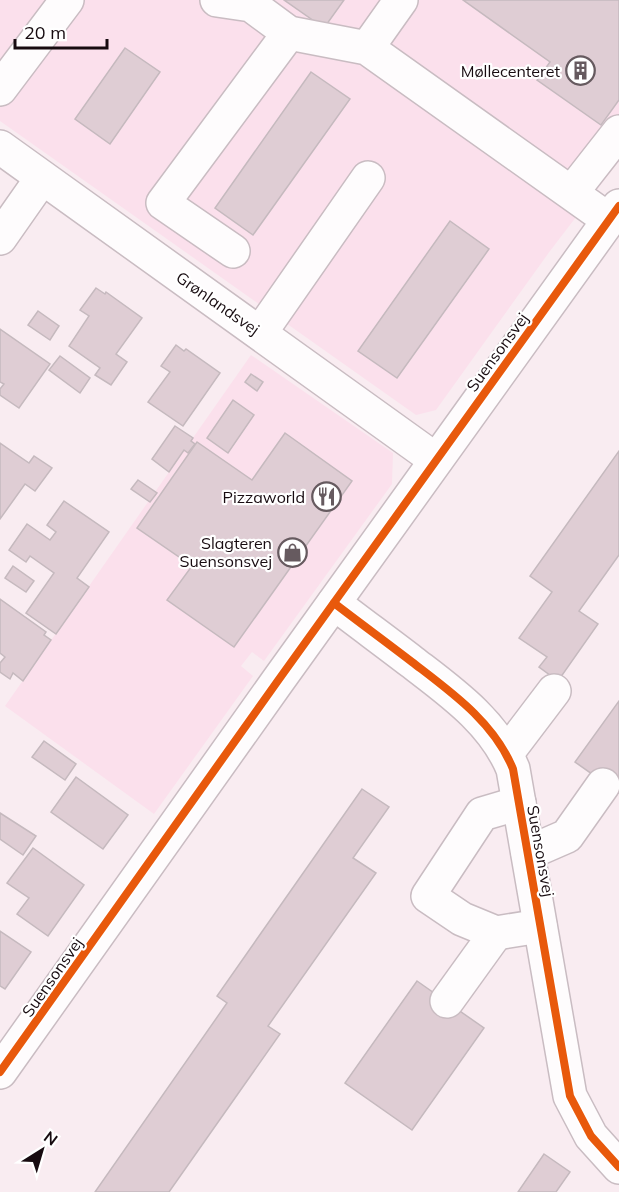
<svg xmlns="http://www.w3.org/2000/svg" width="619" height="1192" font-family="Mulish,sans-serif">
  <rect width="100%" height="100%" fill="#f9ecf1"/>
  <!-- built -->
  <g fill="#fbe0ec">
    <path d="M0,0h619v161l-69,90 -114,159 -20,5 -416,-294z"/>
    <path d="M251,355l142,98 -1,31 -128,177 -12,-9 -11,14 12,10 -99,138 -149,-108z"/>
  </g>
  <!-- building -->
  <g fill="#dfcdd4" stroke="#c5b9be" stroke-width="1.5">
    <path d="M284,0h60l-20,28z"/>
    <path d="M463,0h156v100l-18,25 -64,-45 13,-18z"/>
    <path d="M125,48l35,24 -50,72 -35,-25z"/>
    <path d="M311,72l39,27 -97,136 -38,-27z"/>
    <path d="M450,221l39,28 -92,129 -39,-27z"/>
    <path d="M96,288l9,6 1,-2 36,26 -26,36 11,8 -16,23 -16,-10 5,-7 -31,-22 20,-30 -9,-6z"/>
    <path d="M38,311l21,15 -9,14 -22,-15z"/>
    <path d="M0,329l50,35 -31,44 -19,-13v-6l4,-5 -4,-2z"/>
    <path d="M176,345l8,6 2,-2 34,24 -37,53 -35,-24 22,-30 -9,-6z"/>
    <path d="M60,356l30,22 -10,15 -31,-23z"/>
    <path d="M251,374l12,8 -6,9 -12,-9z"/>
    <path d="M233,400l21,15 -26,38 -21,-15z"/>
    <path d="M175,426l18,12 -2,3 4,3 -7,9 -4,-3 -15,22 -17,-13z"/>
    <path d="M285,433l67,48 -118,166 -67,-47 25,-34 -55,-38 60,-86 55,38z"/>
    <path d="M0,443l29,20 5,-7 18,12 -17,23 -10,-7 -25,35z"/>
    <path d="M619,451v104l-40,56 19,13 -40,57 -19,-14 8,-10 -28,-19 33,-46 -22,-16z"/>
    <path d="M138,480l19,13 -7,9 -19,-13z"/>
    <path d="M64,501l45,31 -32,46 12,9 -33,47 -30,-21 28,-40 -24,-17 -4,6 -17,-12 18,-26 23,16 6,-8 -9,-7z"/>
    <path d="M13,566l21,15 -8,11 -21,-14z"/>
    <path d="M0,599l46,33 -2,3 7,5 -28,41 -10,-8 -3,6 -10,-7v-9l5,-6 -5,-4z"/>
    <path d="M619,701v92l-44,-31z"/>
    <path d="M44,741l32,23 -11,16 -33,-23z"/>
    <path d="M76,777l52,38 -25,34 -52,-37z"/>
    <path d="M362,789l27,18 -36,51 23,15 -108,153 12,8 -111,158h-74l132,-189 -10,-7z"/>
    <path d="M0,813l36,23 -13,19 -23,-16z"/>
    <path d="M33,848l51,37 -36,51 -31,-22 12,-16 -22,-15z"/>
    <path d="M0,931l31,21 -26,37 -5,-3z"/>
    <path d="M417,981l67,47 -72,102 -67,-47z"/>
    <path d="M544,1154l26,18 -14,20h-38z"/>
  </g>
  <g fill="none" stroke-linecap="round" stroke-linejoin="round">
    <defs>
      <g id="minor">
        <path d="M217,0l34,5 38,28 78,15 242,172"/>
        <path d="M367,48l34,-48"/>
        <path d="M0,89l67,-89"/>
        <path d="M0,147l436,313"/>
        <path d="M572,192l47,-60"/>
        <path d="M0,238l42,-60"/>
        <path d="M233,251l-70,-48 126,-170"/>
        <path d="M260,333l108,-155"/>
        <path d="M334,603c26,20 52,39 78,59 39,30 82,60 101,107l57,327 21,40 28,31"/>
        <path d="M507,753l47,-62"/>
        <path d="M519,803l-37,11 -54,82 34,23 34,14 44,-7"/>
        <path d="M528,853l39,-17 36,-51"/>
        <path d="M447,1001l49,-68"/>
        <path d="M0,1072l277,-390 342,-476"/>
      </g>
    </defs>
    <!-- minor casing -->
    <use href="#minor" stroke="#c9bcc2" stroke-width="36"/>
    <!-- minor -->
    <use href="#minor" stroke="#fefcfd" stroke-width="33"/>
    <defs>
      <g id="cycleway">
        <path d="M334,603c26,20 52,39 78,59 39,30 82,60 101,107l57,327 21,40 28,31"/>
        <path d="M0,1072l277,-390 342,-476"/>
      </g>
    </defs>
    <!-- cycleway casing -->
    <use href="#cycleway" stroke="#fff" stroke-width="11"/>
    <!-- cycleway -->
    <use href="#cycleway" stroke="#e8590c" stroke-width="8"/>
  </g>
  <!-- icons -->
  <defs>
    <symbol id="building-ring" viewBox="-11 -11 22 22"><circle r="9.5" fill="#fff" stroke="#665a5f" stroke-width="1.5"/><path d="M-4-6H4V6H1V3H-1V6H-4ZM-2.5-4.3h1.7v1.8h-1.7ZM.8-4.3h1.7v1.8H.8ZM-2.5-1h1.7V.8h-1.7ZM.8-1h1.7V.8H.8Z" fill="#665a5f"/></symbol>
    <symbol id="restaurant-ring" viewBox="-11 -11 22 22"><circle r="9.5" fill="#fff" stroke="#665a5f" stroke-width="1.5"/><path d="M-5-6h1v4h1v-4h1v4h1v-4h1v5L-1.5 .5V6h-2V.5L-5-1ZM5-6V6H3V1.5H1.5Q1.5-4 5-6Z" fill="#665a5f"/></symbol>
    <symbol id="shop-ring" viewBox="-11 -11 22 22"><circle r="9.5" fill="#fff" stroke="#665a5f" stroke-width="1.5"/><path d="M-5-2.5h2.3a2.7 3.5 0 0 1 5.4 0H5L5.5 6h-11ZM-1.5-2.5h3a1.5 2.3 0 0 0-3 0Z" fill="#665a5f"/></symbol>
  </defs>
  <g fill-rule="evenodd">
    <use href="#building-ring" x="564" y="54" width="33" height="33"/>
    <use href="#restaurant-ring" x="310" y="480" width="33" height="33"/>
    <use href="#shop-ring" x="276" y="536" width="33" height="33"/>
  </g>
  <g text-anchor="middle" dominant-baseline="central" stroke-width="4.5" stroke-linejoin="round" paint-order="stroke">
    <!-- poi labels -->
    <g font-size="16" fill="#170b10" stroke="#fff" text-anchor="end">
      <text x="560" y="71">Møllecenteret</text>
      <text x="305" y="497">Pizzaworld</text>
      <text x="272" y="543">Slagteren<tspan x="272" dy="18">Suensonsvej</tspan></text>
    </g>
    <!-- street labels -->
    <g font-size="16" fill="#170b10" stroke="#fff">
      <text transform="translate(218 303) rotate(35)">Grønlandsvej</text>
      <text transform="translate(497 352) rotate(-54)">Suensonsvej</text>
      <text transform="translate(541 851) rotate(80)">Suensonsvej</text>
      <text transform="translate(52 977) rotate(-55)">Suensonsvej</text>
    </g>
  </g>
  <!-- north arrow -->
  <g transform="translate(42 1150) rotate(37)" stroke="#ffffff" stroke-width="4.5" paint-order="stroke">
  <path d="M0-4.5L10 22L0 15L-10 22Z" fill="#170b10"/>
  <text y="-9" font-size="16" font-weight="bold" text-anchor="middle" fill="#170b10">N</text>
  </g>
  <!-- scale -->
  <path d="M15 39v9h92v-9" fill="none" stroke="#170b10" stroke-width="3"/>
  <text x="24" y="39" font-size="18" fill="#170b10" stroke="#ffffff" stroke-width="4.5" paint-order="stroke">20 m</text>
</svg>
